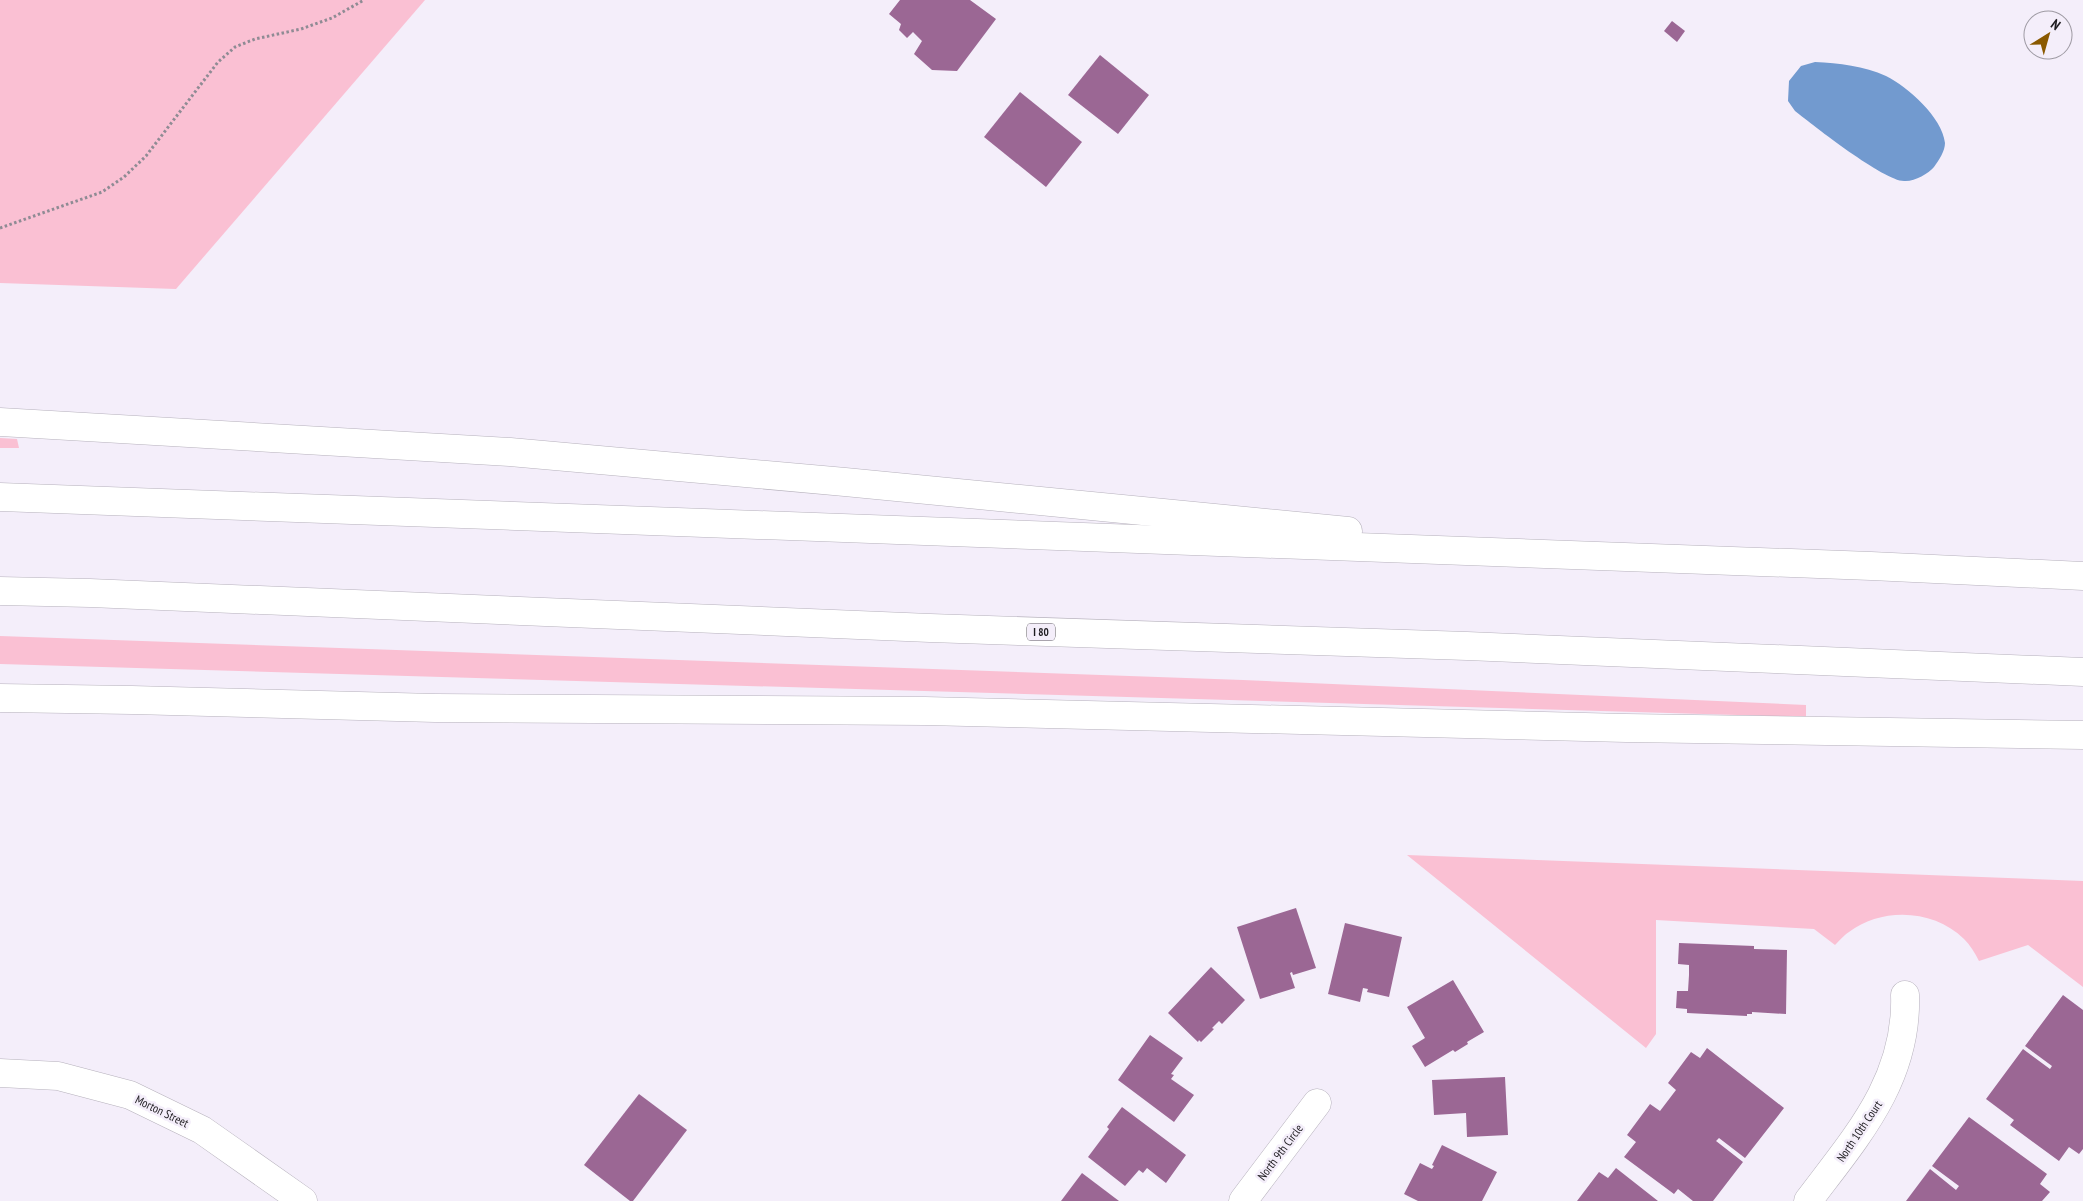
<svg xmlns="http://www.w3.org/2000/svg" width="2083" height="1201" font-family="'PT Sans Narrow',sans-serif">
  <rect width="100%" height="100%" fill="#f4eefa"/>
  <!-- green -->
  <g fill="#fac0d3">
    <path d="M0,0h425l-249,289 -176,-6z"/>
    <path d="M0,438l17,1 2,9h-19z"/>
    <path d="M0,636l1243,44 563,25v12l-1806,-53z"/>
    <path d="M1407,855l676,26v106l-55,-42 -49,16c-4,-8 -9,-16 -15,-22 -30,-30 -82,-32 -115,-7 -5,3 -10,9 -14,13l-21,-16 -158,-9v114l-10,14z"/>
  </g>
  <!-- water -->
  <path fill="#729acf" d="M1815,62c24,1 49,4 71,14 22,11 56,41 59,67 0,8 -6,17 -11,24 -6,7 -20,15 -30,14 -20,0 -90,-55 -109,-70l-7,-10 1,-20 12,-15z"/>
  <!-- building -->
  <g fill="#9b6794">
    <path d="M900,0h70l26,19 -39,52 -25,-1 -18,-16 8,-13 -9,-9 -6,6 -8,-8 2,-6 -12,-10z"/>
    <path d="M1672,21l13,10 -8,11 -13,-11z"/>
    <path d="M1100,55l49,40 -31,39 -50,-39z"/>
    <path d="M1020,92l62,50 -36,45 -62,-50z"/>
    <path d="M1296,908l20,60 -23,7 -1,-3 -2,1 5,15 -35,11 -23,-72z"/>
    <path d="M1345,923l57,14 -13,60 -22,-5 1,-3 -5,-1 -3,14 -32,-8z"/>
    <path d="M1679,943l75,3v3l33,1 -1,64 -34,-2v2h-5v2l-60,-3v-4l-11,-1 1,-17h11l1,-16v-10l-11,-1z"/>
    <path d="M1211,967l34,33 -23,24 -3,-3 -7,7 2,1 -13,13 -2,-2 -1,2 -30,-29z"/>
    <path d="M1453,980l31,52 -17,10 1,2 -13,8 -2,-2 -28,17 -13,-21 13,-8 -18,-31z"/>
    <path d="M2063,995l20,15v139l-4,5 -10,-7 -10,14 -49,-36 4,-5 -28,-21 37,-50 27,20 2,-3 -27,-20z"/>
    <path d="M1150,1035l33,23 -12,16 3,1 -3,4 23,16 -20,27 -56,-42z"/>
    <path d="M1707,1048l77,60 -39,50 -26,-20 -3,3 27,21 -30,39h-20l-15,-12 -4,5 -50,-37 12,-15 -9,-7 23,-31 10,7 16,-21 -8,-7 23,-31 9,6z"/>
    <path d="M1505,1077l3,58 -41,2 -1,-24 -32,2 -2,-35z"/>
    <path d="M639,1094l48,36 -54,71h-3l-46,-36z"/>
    <path d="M1122,1107l64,48 -20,28 -19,-15 -4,5 -4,-3 -14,16 -37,-29 21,-28 -2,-2z"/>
    <path d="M1969,1117l78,57 -7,10 10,8 -8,9h-136l24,-32 26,21 3,-4 -27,-20z"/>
    <path d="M1442,1145l55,27 -15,29h-64l-14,-7 16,-31 12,6 2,-3 -2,-1z"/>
    <path d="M1616,1168l42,33h-81l22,-29 9,6z"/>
    <path d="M1082,1173l37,28h-58z"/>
  </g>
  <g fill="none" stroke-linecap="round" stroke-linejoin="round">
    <defs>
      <g id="street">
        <path d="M0,1073l58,3 72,19 72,35 101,71"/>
        <path d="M1243,1201l74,-98"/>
        <path d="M1808,1201c48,-64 100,-121 97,-206"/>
      </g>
      <g id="highway">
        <path d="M0,422l510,30 335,30 503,49"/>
        <path d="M0,497l1871,69 212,10"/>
        <path d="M0,591l90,2 840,35 537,18 616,26"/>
        <path d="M0,698l132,2 303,8 490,3 701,17 457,7"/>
      </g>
    </defs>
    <!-- street casing -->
    <use href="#street" stroke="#b6b1bc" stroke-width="29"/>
    <!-- highway casing -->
    <use href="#highway" stroke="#b6b1bc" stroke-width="29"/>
    <!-- path -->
    <path stroke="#8f8b94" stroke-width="3" stroke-dasharray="2.5 2.5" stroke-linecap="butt" d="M0,228l102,-36 22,-15 22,-21 72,-94 17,-15 20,-8 46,-10 31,-11 32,-18"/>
    <!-- street -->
    <use href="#street" stroke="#fff" stroke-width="28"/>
    <!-- highway -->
    <use href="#highway" stroke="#fff" stroke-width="28"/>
  </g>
  <g text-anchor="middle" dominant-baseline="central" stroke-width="5" stroke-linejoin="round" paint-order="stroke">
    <!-- shield labels -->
    <rect fill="#f4eefa" stroke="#5e5b61" stroke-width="1" x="1027" y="623.5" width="28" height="17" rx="4"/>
    <g font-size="11" font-weight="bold" fill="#1e1c20">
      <text x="1041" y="632">I 80</text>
    </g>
    <!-- street labels -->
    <g font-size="12" fill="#1e1c20" stroke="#f4eefa">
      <text transform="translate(162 1111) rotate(26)">Morton Street</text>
      <text transform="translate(1859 1131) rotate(-56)">North 10th Court</text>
      <text transform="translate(1280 1152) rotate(-53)">North 9th Circle</text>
    </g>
  </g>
  <!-- north arrow -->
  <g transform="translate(2048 35) rotate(37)"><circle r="24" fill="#f4eefa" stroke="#9e9aa3"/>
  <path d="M0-4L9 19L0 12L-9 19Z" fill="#8a5900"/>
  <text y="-8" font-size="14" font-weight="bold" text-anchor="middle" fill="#1e1c20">N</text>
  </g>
</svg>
